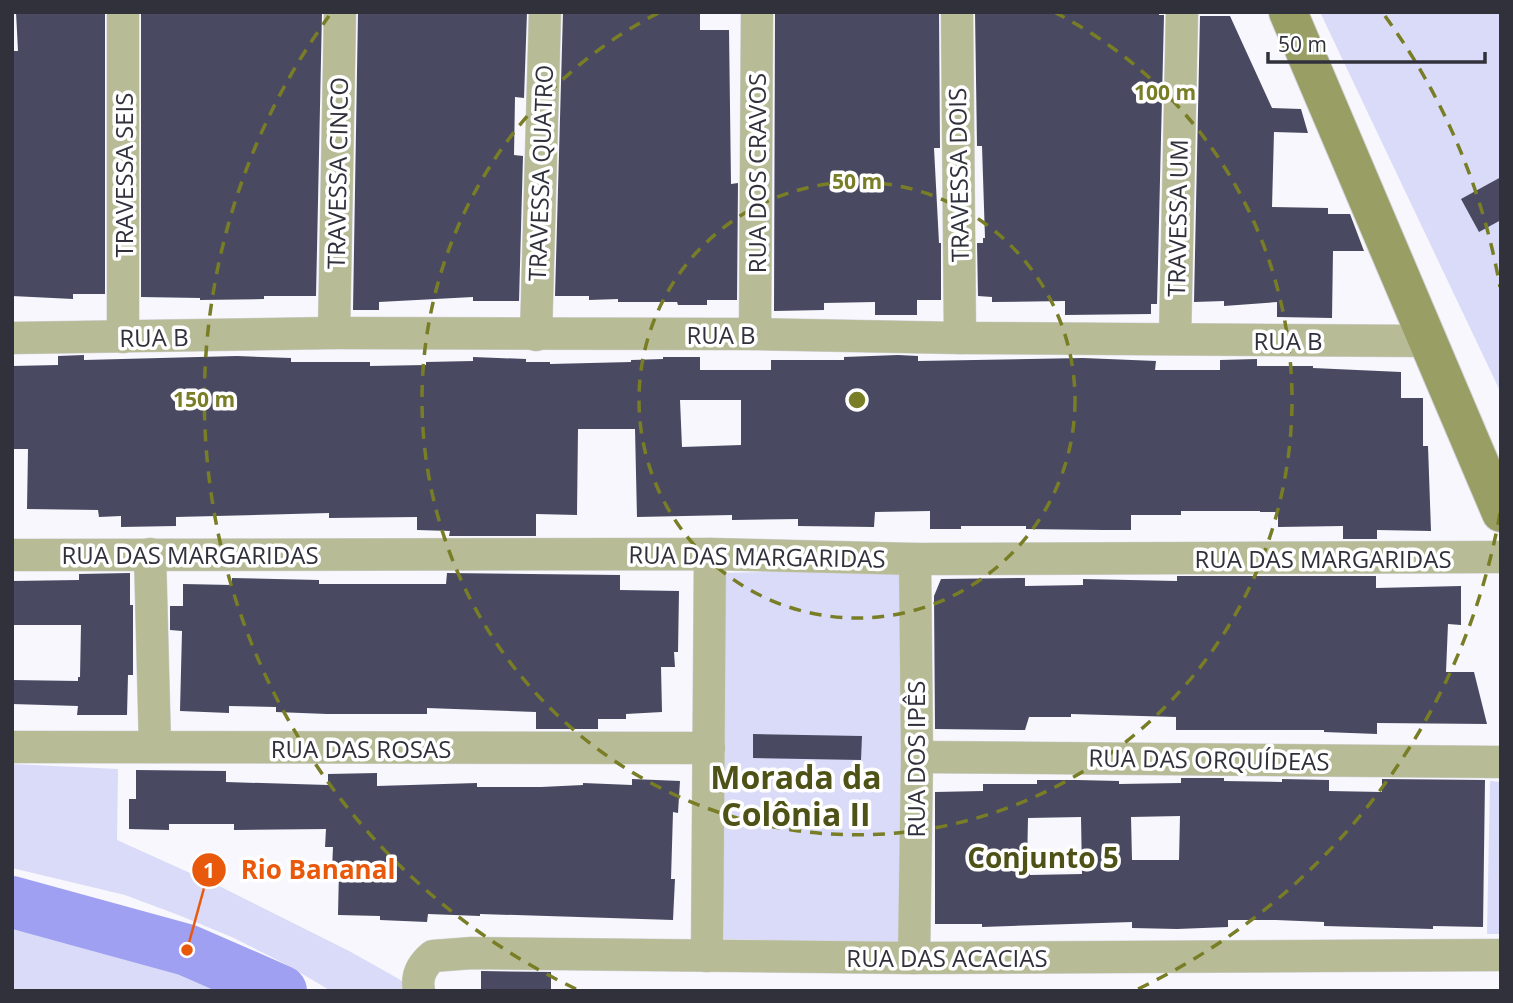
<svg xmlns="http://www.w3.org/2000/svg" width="1513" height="1003" font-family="'Open Sans',sans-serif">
  <rect width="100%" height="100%" fill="#f7f7fd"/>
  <!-- green -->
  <g fill="#d9dbf8">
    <path d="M1320,12h181v381z"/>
    <path d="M815,571l86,2 5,371 -182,-5 -2,-366z"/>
    <path d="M12,764l106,5 -1,71 104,47 128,64 50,28 14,12h-82l-42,-25 -55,-28 -53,-22 -56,-21 -113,-27z"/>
    <path d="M1490,781l11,1v152h-14z"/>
    <path d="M12,919l124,36 102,36h-226z"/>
  </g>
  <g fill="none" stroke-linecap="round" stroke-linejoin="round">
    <!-- river -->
    <path stroke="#9fa0f1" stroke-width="52" d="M12,902l175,48 94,41"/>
  </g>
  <!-- building -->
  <g fill="#494a61" fill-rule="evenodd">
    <path d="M16,12h89v282h-32v5l-61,-3v-245h6z"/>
    <path d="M141,12h181l-6,284h-52v3l-64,1v-2l-59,-1z"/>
    <path d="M358,12h169l-3,86 -9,-1 -1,58 9,1 -4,145h-46v-4l-94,5v8h-26z"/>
    <path d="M563,12h137v18h29l2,154 7,-1 -1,117h-30v5h-29l-1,-3h-59v-3l-29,1v-4h-34z"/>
    <path d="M775,12h164l1,136h-6l5,95h2v57h-24v15h-42v-13l-51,1v7l-50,1z"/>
    <path d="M975,12h184v3h5l-7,289h-6v10l-86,1v-14l-73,1v-5l-14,-1 -1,-53h6v-5h2l-3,-92h-5z"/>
    <path d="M1200,16h30l42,92 29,1 7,24 -34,-1 -2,75 56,1v6h22l14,37h-31l-1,67 -55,-1v-15l-53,4v-5l-30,1z"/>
    <path d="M1501,177v43l-22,12 -18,-33z"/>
    <path d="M84,355v5l153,-4 54,2v4h79v4l56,-1v-3l47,-1v-4l53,2v3h24v2l81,-2v-2l32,-1v-2h37v13h71v-10h73v-3l54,-2 20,1v5l165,-3 73,3 -1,9h65v-10l37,-1v7h56v2l88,4v26h22v48h5l3,85 -54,-1v9h-34v-13l-65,1v-15h-18v-1h-79v4h-50v15h-27l-78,-1v-3h-65v3h-31v-18l-55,1 -1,15 -76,-1v-7l-66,1v-5l-95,2 -2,-88h-57l-1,86 -41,-1v22h-87l1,-5 -33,-1v-13l-88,1v-5l-153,4v9l-55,1v-11l-22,1 -1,-7 -71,-1 1,-60h-16v-83l46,-1v-9zM680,400h61v45l-59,2z"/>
    <path d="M130,573v32h3v70h-5l-1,40h-50l1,-9 -66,-2v-24l66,1v-4h2l1,-52h-69v-44l67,-1v-6z"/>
    <path d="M447,573l173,2v15l59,1 -1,61h-4l1,15h-14l1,45 -36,2v5h-28v10h-62v-17l-109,-4v6h-100l-51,-2v-5l-47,-1v7l-49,-2 2,-80 -12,-1v-24h13v-22l49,1v-7l87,2v4h127z"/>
    <path d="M1177,576h199v12l85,-2v39l-13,-1 -2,48h28l13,52 -110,-1v11l-53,-2v-2h-148v-13l-105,-3v3h-42l-4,13 -90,-1 -1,-133 7,-17 84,-1v8l58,-1v-6l94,2z"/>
    <path d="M753,734l109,2 -1,24 -108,-2z"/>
    <path d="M136,770l90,1v11l102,3v-11l49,-1v13l100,-3v4h64l42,-2v-2l49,2v-6l48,2 -2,32 -5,-1 -2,67h4l-2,41 -193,-6v2l-52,-2 -1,8 -47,-2v-4l-42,-1 1,-46h-7l1,-22h-8l1,-18 -92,1v-6h-65v6l-40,-1v-30h7z"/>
    <path d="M1181,778h43v3l58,1v-3l47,1v11l53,1v-13l103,1 -2,147 -50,-1v3l-109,-3v-4l-48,-2h-48v7l-51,2 -45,-1v-6l-150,5v-3h-47v-132l48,-1v-7h54v-4h40l42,1v3l62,-1zM1180,816l-1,44h-47l-1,-43zM1081,817l1,57 -52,1v-9h-3l1,-48z"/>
    <path d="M481,971l70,1v19h-70z"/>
  </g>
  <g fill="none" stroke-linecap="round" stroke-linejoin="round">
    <defs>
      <g id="minor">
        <path d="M123,12v325"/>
        <path d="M957,12l3,326"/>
        <path d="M334,333l6,-321"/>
        <path d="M755,334l2,-322"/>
        <path d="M536,335l9,-323"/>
        <path d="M12,338l322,-5 421,1 205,4 469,3"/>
        <path d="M1175,339l7,-327"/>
        <path d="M150,554l5,193"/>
        <path d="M12,555l698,-1 205,5 586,-2"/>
        <path d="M12,747l697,1"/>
        <path d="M917,757l584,5"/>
        <path d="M707,956l3,-402"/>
        <path d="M914,958l3,-201 -2,-198"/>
        <path d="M419,991c-3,-15 3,-26 14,-35l39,-3 442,5 587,-3"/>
      </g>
      <path id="secondary" d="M1288,12l213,501"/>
    </defs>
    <!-- minor casing -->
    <use href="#minor" stroke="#d3d3da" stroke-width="33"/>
    <!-- secondary casing -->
    <use href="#secondary" stroke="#d3d3da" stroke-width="40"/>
    <!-- minor -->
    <use href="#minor" stroke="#b8bc96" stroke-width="32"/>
    <!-- secondary -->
    <use href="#secondary" stroke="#999e64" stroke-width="38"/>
  </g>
  <!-- distance rings -->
  <g fill="none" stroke="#787d26" stroke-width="3.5" stroke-dasharray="12 9">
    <circle cx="857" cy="400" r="218"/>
    <path d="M1054 12A435 435 0 1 1 660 12"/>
    <path d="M1500 513A653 653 0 0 1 1138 989M576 989A653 653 0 0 1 329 16M1385 16A653 653 0 0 1 1500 287"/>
  </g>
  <g text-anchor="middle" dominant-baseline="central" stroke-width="7" stroke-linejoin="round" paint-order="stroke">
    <!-- street labels -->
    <g font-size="24" fill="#31313c" stroke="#fff">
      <text transform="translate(337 173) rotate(-89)">TRAVESSA CINCO</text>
      <text transform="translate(540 173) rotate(-88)">TRAVESSA QUATRO</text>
      <text transform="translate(756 173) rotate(-90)">RUA DOS CRAVOS</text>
      <text transform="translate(123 175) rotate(-90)">TRAVESSA SEIS</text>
      <text transform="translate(958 175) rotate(-91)">TRAVESSA DOIS</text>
      <text transform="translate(1177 218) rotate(-89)">TRAVESSA UM</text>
      <text x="721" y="334">RUA B</text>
      <text transform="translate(154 337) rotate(-1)">RUA B</text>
      <text x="1288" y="340">RUA B</text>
      <text x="190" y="554">RUA DAS MARGARIDAS</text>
      <text transform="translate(757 556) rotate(1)">RUA DAS MARGARIDAS</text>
      <text x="1323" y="558">RUA DAS MARGARIDAS</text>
      <text x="361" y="748">RUA DAS ROSAS</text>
      <text transform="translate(915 759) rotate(-90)">RUA DOS IPÊS</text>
      <text transform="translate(1209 759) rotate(1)">RUA DAS ORQUÍDEAS</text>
      <text x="947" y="957">RUA DAS ACACIAS</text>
    </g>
    <!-- quarter labels -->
    <g font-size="28" font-weight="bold" fill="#4e5216" stroke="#fff">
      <text x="1043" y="857">Conjunto 5</text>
    </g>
    <!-- district labels -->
    <g font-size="32" font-weight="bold" fill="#4e5216" stroke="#fff">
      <text x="796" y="776">Morada da<tspan x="796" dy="37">Colônia II</tspan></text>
    </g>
  </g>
  <circle cx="857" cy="400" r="10" fill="#787d26" stroke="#fff" stroke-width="3.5"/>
  <g font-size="21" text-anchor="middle" font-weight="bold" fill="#787d26" stroke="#fff" stroke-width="7" stroke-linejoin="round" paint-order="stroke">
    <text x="1165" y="100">100 m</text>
    <text x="857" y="189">50 m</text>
    <text x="204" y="407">150 m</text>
  </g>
  <!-- callouts -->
  <path fill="none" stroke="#e8590c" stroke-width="2.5" d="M187 950L209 870"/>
  <g fill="#e8590c" stroke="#fff" stroke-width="2.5">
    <circle cx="187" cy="950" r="7"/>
    <circle cx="209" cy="870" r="18"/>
  </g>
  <g font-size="21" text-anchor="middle" font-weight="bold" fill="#fff">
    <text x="209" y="878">1</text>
  </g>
  <g font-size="26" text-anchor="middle" font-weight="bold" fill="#e8590c" stroke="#fff" stroke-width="7" stroke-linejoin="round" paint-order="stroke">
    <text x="318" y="879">Rio Bananal</text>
  </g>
  <!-- border -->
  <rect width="1513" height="1003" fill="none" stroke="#31313c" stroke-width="28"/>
  <!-- scale -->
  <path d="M1268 52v10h217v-10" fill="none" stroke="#31313c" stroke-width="3.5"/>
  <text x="1278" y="52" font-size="21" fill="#31313c" stroke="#ffffff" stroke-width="5" paint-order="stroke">50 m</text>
</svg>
